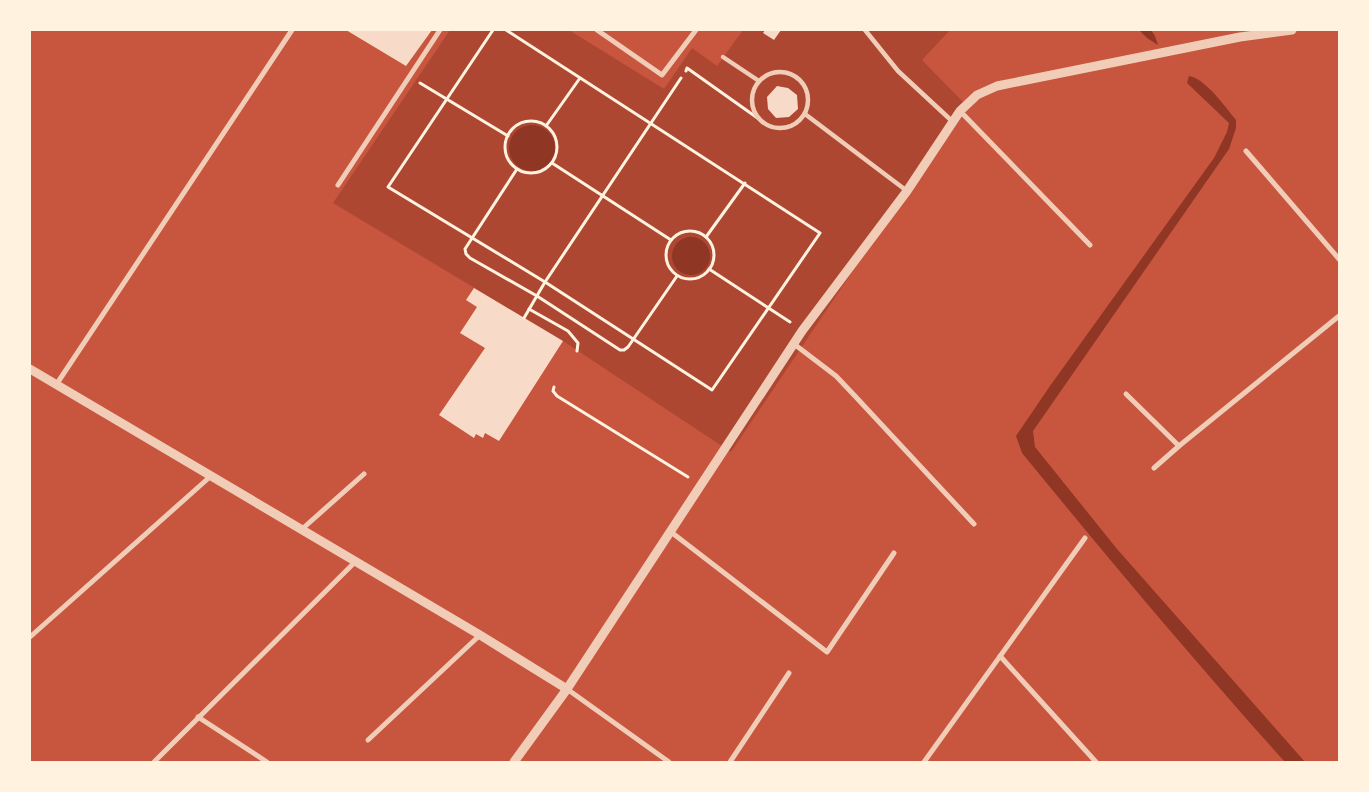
<svg xmlns="http://www.w3.org/2000/svg" width="1369" height="792" font-family="Commissioner,sans-serif">
  <rect width="100%" height="100%" fill="#c8553d"/>
  <!-- green -->
  <path fill="#ae4732" d="M450,30h119l95,59 28,-41 25,18 26,-36h207l-28,30 43,44 -234,348 -168,-111 -230,-138z"/>
  <!-- water -->
  <g fill="#8f3625">
    <path d="M1139,30h12l4,6 3,9 -11,-7z"/>
    <path d="M1189,76c16,2 37,32 47,44v8l-7,21 -196,282 2,16 82,102 188,213h-20c-90,-100 -177,-204 -263,-309l-6,-17 34,-50 164,-228 13,-26 2,-9 -42,-40z"/>
    <circle cx="532" cy="148" r="23"/>
    <circle cx="691" cy="256" r="19"/>
  </g>
  <!-- building -->
  <g fill="#f7dbc8">
    <path d="M346,30h86l-26,36z"/>
    <path d="M765,30h16l-7,10 -11,-7z"/>
    <path d="M777,86l11,2 9,7 1,14 -9,8 -13,1 -8,-9 -1,-12z"/>
    <path d="M474,288l89,53 -64,100 -14,-8 -2,5 -7,-4 -2,4 -35,-23 46,-67 -25,-15 17,-26 -11,-7z"/>
  </g>
  <g fill="none" stroke-linecap="round" stroke-linejoin="round">
    <!-- path -->
    <g stroke="#fff3e0" stroke-width="3">
      <path d="M493,30l-105,157 157,95 167,108 108,-157 -314,-203"/>
      <path d="M686,71l1,-3 79,56"/>
      <path d="M420,83l88,53"/>
      <circle cx="531" cy="147" r="26"/>
      <path d="M546,126l34,-48"/>
      <path d="M552,163l119,77"/>
      <path d="M517,169l-52,80 1,5 4,4 67,38 83,54h4l4,-3 49,-71"/>
      <circle cx="690" cy="255" r="24"/>
      <path d="M706,237l39,-54"/>
      <path d="M709,269l81,53"/>
      <path d="M529,309l39,22 10,12 -1,8"/>
      <path d="M524,318l21,-36 136,-204"/>
      <path d="M554,387l-1,4 4,5 131,81"/>
    </g>
    <!-- pedestrian -->
    <g stroke="#f1ccb7" stroke-width="4.5">
      <path d="M865,30l33,41 55,51"/>
      <path d="M723,57l36,24"/>
      <circle cx="780" cy="100" r="28"/>
      <path d="M805,114l102,77"/>
    </g>
    <!-- minor -->
    <g stroke="#f1ccb7" stroke-width="5">
      <path d="M597,30l65,45 34,-45"/>
      <path d="M960,111l130,134"/>
      <path d="M1246,151l93,108"/>
      <path d="M338,185l102,-155"/>
      <path d="M794,344l42,32 18,19 120,129"/>
      <path d="M56,385l236,-355"/>
      <path d="M1126,394l53,52"/>
      <path d="M1154,468l25,-22 160,-130"/>
      <path d="M301,530l63,-56"/>
      <path d="M671,532l156,120 67,-99"/>
      <path d="M30,637l182,-162"/>
      <path d="M1000,656l96,106"/>
      <path d="M567,689l102,73"/>
      <path d="M198,717l69,45"/>
      <path d="M368,740l112,-105"/>
      <path d="M154,762l201,-200"/>
      <path d="M730,762l59,-89"/>
      <path d="M924,762l161,-224"/>
    </g>
    <!-- tertiary -->
    <g stroke="#f1ccb7" stroke-width="9">
      <path d="M30,369l450,266 87,54"/>
      <path d="M514,762l53,-73 235,-358 105,-140 53,-80 17,-16 20,-9 243,-49 52,-7"/>
    </g>
  </g>
  <!-- border -->
  <rect width="1369" height="792" fill="none" stroke="#fff3e0" stroke-width="62"/>
</svg>
